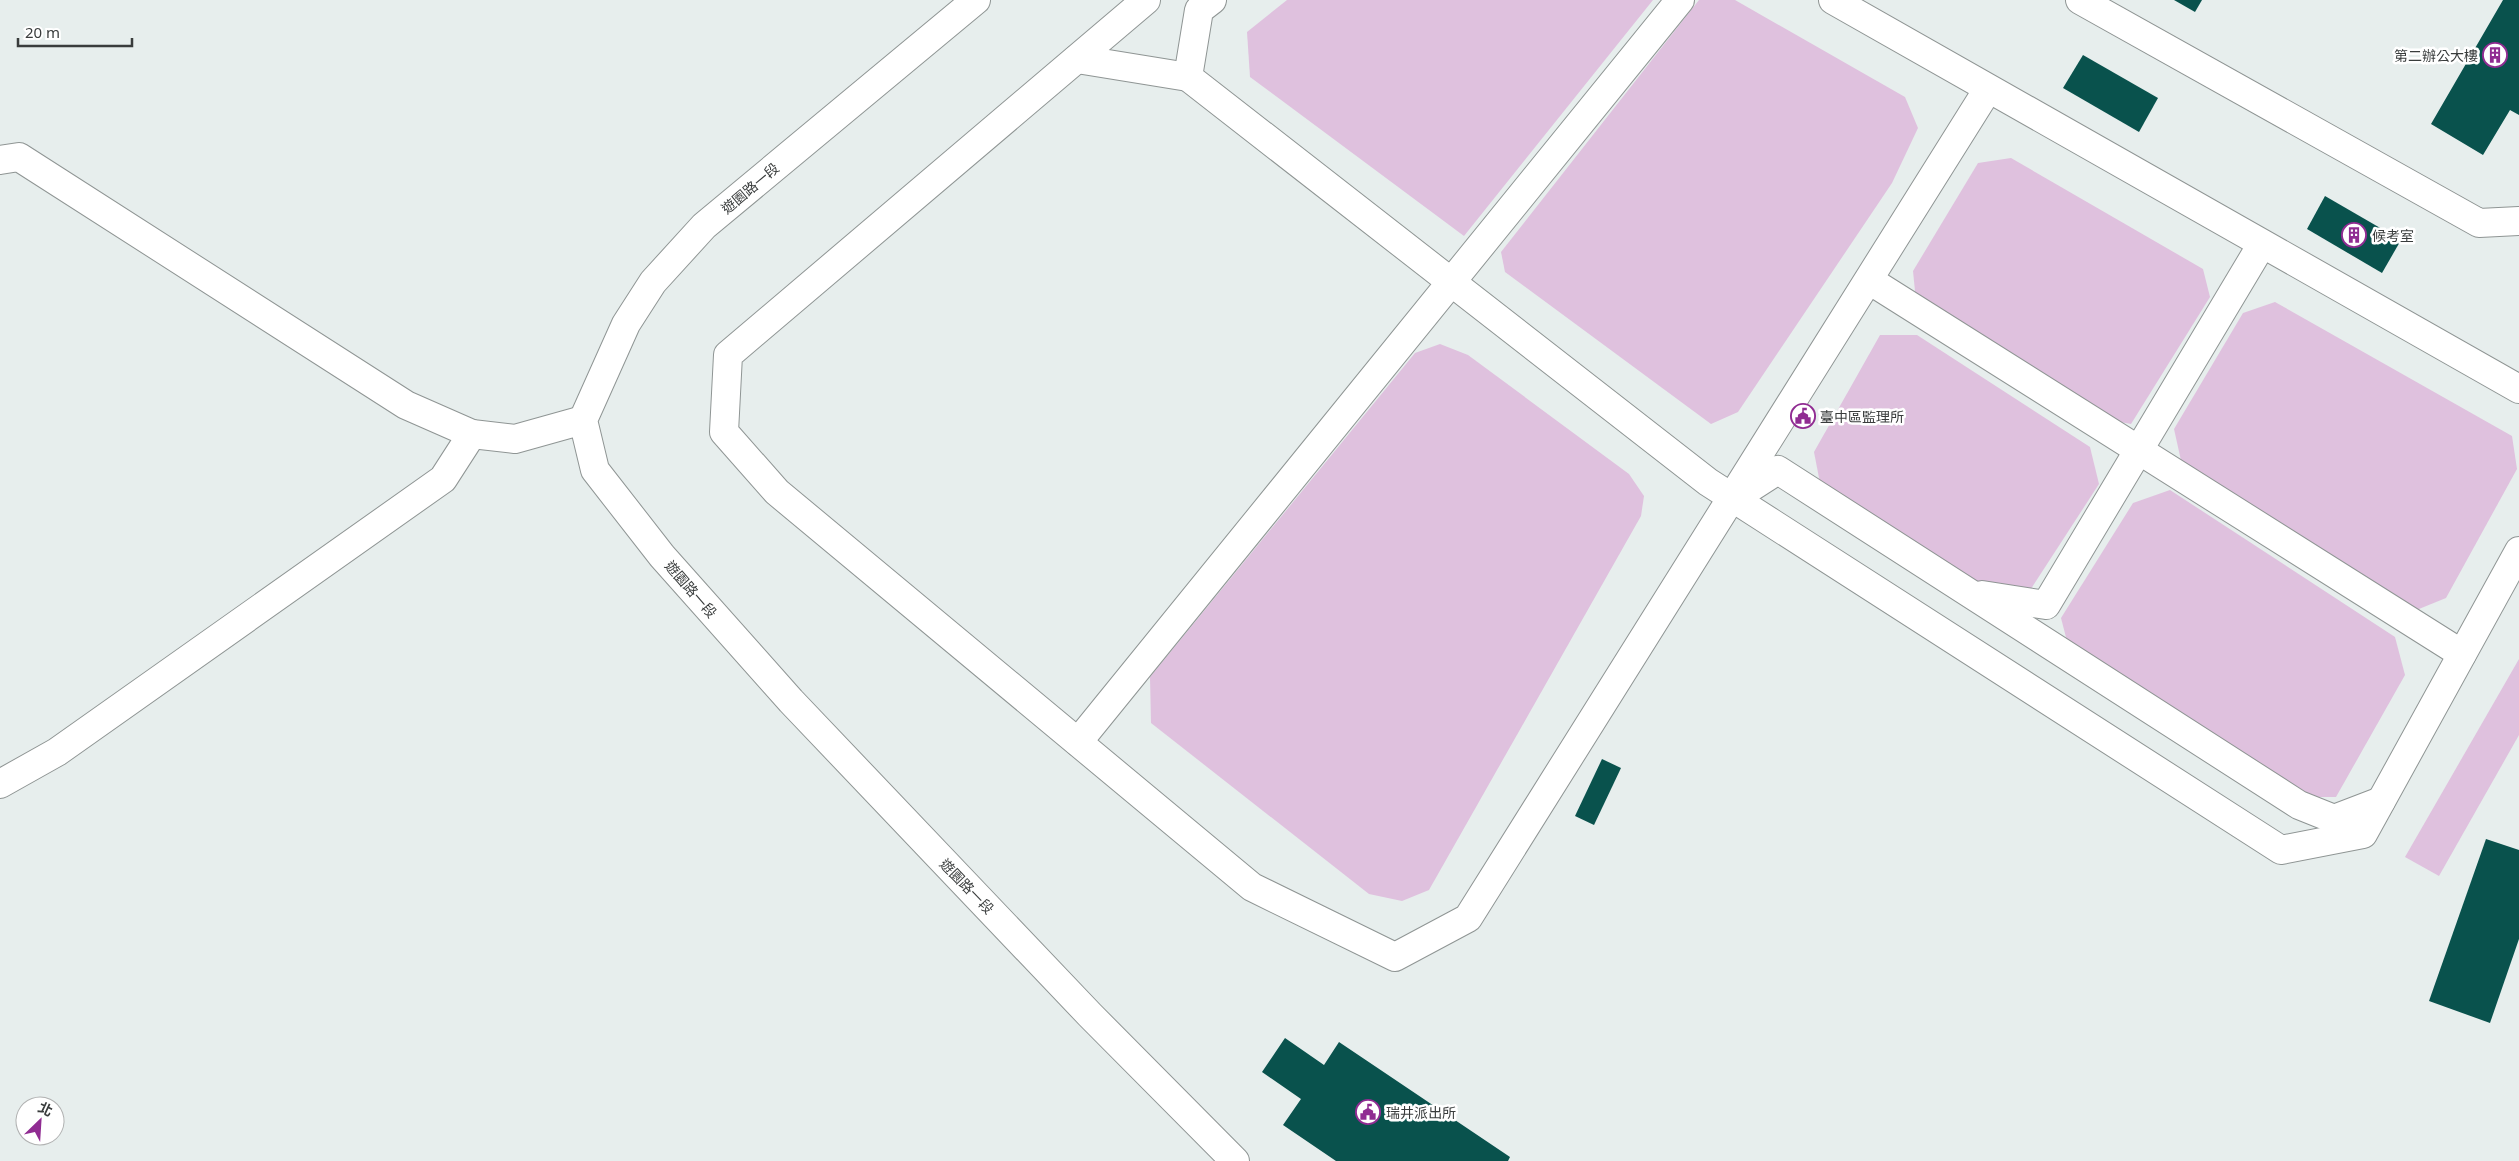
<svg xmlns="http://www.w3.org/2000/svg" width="2519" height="1161" font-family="'Noto Sans','Noto Sans TC',sans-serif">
  <rect width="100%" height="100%" fill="#e7eeed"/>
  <!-- green -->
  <g fill="#dfc1de">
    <path d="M1287,0h366l-189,236 -214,-159 -3,-45z"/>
    <path d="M1699,0h36l170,97 13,31 -26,55 -154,229 -27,12 -206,-152 -4,-20z"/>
    <path d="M2011,158l192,111 7,28 -79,127 -27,-5 -188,-118 -3,-30 65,-108z"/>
    <path d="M2275,302l237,134 5,33 -71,129 -32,13 -232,-146 -8,-36 69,-116z"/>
    <path d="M1880,335h37l173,112 9,37 -70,108 -48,-2 -161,-107 -6,-31z"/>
    <path d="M1440,344l28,11 161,119 15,22 -3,20 -212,374 -27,11 -33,-7 -218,-171 -1,-46 265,-324z"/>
    <path d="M2170,490l225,147 10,38 -69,122h-38l-230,-152 -7,-27 72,-115z"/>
    <path d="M2519,659v76l-80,141 -34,-19z"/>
  </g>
  <!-- building -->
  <g fill="#09524d">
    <path d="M2174,0h28l-7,12z"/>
    <path d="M2503,0h16v115l-9,-5 -27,45 -52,-31z"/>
    <path d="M2083,55l75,43 -19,34 -76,-44z"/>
    <path d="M2325,196l76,44 -19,33 -75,-44z"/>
    <path d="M1602,759l19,9 -27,57 -19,-9z"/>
    <path d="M2486,839l33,11v89l-29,84 -61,-22z"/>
    <path d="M1285,1038l39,27 15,-23 171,115 -2,4h-172l-53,-36 18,-26 -39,-27z"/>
  </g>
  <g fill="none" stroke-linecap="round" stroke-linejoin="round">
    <defs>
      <g id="minor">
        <path d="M976,0l-272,226 -51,56 -27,42 -43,96 12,50 67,86 129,145 299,314 145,146"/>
        <path d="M1146,0l-418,355 -4,77 53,60 475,395 143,70 73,-39 520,-829"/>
        <path d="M1212,0l-13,10 -11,67 520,405 573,368 82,-16 156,-283"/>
        <path d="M1833,0l686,389"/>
        <path d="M2080,0l399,223 40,-2"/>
        <path d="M1077,59l111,18"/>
        <path d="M0,160l19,-3 387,248 66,29 43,5 68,-19"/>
        <path d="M1869,280l593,374"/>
        <path d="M1739,495l39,-25 521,335 35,14 47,-18"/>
        <path d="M1982,595l64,10 216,-361"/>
        <path d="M1078,742l602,-742"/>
        <path d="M0,784l57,-32 386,-273 29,-45"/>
      </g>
    </defs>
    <!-- minor casing -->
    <use href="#minor" stroke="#8f9594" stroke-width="30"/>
    <!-- minor -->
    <use href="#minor" stroke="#fff" stroke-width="28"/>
  </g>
  <!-- icons -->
  <defs>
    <symbol id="building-ring" viewBox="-11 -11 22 22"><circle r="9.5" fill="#fff" stroke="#902c92" stroke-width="1.5"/><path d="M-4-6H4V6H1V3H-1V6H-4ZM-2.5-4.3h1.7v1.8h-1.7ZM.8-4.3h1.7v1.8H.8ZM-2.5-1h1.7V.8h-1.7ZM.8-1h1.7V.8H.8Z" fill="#902c92"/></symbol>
    <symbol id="civic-ring" viewBox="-11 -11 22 22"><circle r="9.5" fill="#fff" stroke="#902c92" stroke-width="1.5"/><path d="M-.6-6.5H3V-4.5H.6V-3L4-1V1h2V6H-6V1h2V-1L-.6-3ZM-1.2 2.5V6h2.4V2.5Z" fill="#902c92"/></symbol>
  </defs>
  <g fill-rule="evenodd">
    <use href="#building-ring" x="2481" y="41" width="28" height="28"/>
    <use href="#building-ring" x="2340" y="221" width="28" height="28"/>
    <use href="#civic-ring" x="1789" y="402" width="28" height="28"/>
    <use href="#civic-ring" x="1354" y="1098" width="28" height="28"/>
  </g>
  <g text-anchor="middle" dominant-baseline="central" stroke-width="5" stroke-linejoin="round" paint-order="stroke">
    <!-- poi labels -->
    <g font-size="14" fill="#393c3c" stroke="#fff" text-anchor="start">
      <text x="2478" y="55" text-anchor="end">第二辦公大樓</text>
      <text x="2372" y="235">候考室</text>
      <text x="1820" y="416">臺中區監理所</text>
      <text x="1386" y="1112">瑞井派出所</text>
    </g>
    <!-- street labels -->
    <g font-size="14" fill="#393c3c" stroke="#fff">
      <text transform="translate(750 188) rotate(-40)">遊園路一段</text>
      <text transform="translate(691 589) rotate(49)">遊園路一段</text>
      <text transform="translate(967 886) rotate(46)">遊園路一段</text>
    </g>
  </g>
  <!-- north arrow -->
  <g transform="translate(40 1121) rotate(25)"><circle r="24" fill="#ffffff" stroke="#b0b1b1"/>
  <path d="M0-4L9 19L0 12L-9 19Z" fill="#902c92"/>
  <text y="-8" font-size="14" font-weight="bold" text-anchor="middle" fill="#393c3c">北</text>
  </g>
  <!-- scale -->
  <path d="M18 38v8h114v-8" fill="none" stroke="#393c3c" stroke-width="2.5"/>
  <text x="25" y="38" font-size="15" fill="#393c3c" stroke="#ffffff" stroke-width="4" paint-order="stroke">20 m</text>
</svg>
